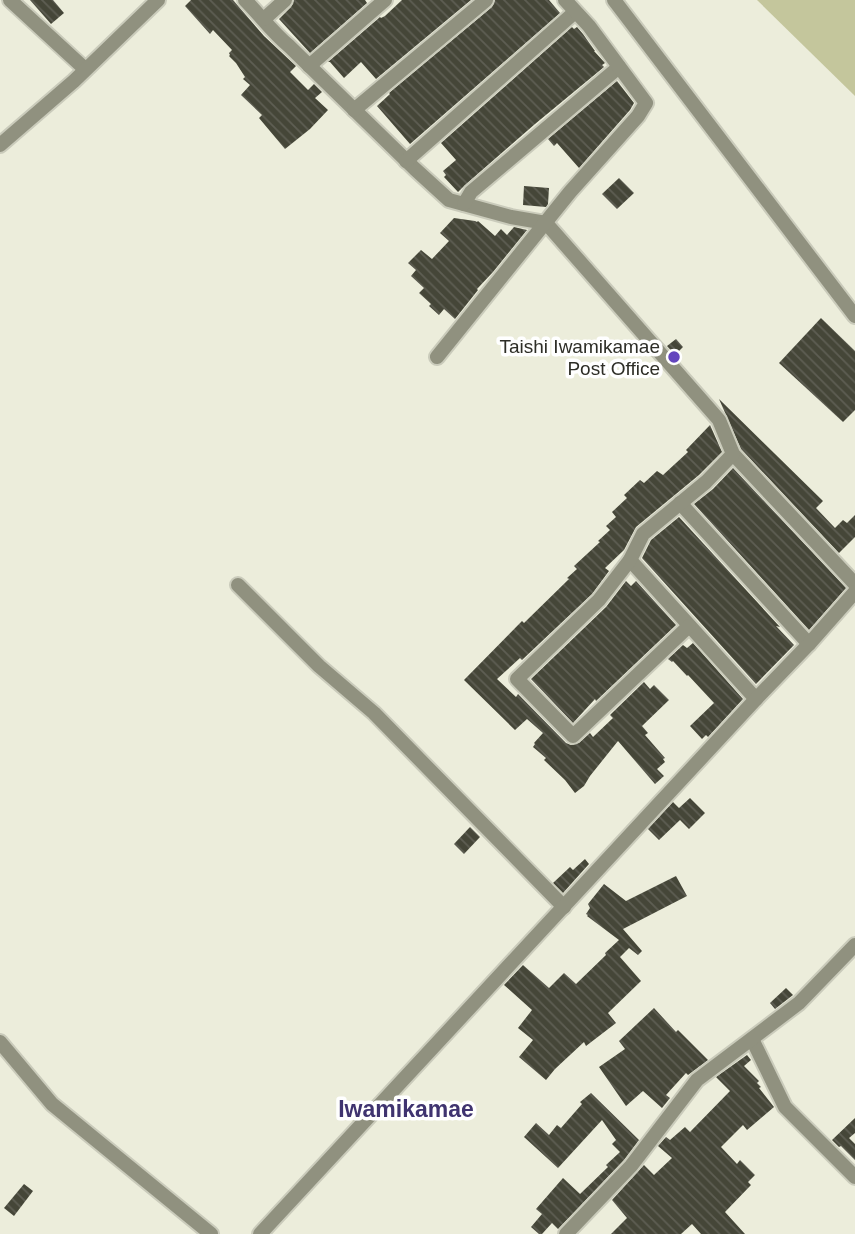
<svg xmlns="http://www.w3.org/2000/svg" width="855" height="1234" font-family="Arial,sans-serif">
  <defs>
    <pattern id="building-back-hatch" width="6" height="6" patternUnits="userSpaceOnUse" patternTransform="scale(1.75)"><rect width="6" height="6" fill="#454638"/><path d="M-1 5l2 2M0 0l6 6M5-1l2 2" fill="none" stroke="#5e5e53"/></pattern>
  </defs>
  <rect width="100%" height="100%" fill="#eceddb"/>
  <!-- green -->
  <path fill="#c4c69c" d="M757,0h98v96z"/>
  <!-- building -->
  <g fill="url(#building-back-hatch)">
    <path d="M30,0h23l11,13 -13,11z"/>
    <path d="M191,0h42l31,36 32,30 -6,6 18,18 6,-6 8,8 -7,6 13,12 -18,19 -25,20 -26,-31 3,-3 -21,-20 9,-10 -7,-6 2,-2 -9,-14 -7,-7 1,-1 -1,-2 3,-3 -19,-20 -3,4 -25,-28z"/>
    <path d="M294,0h71l2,3 -57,50 -31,-34 12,-12z"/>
    <path d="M402,0h69l-95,79 -15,-17 -17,16 -14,-16h-2l52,-45 1,1 4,-2z"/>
    <path d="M495,0h54l11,13 -150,131 -33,-38 13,-12 -1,-1 103,-86z"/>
    <path d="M572,27l2,2 3,-2 6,7 12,17h-1l11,12 -3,2 2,2 -69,57 -70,61 -7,7 -14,-15 2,-2 -3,-4 13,-11 -15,-17z"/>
    <path d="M617,81l17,22 -4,7 -51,58 -22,-25 -3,3 -6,-7z"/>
    <path d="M619,178l15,15 -17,16 -15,-15z"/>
    <path d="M524,186l25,2 -1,16 -2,3 -23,-2z"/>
    <path d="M454,218l21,3 2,1 1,-1 17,15 6,-7 6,6 7,-8 13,3 -34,42 -16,17 1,1 -23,29 -11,-10 -5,6 -10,-9 2,-2 -12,-11 5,-5 -13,-12 5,-6 -8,-7 13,-13 11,9 17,-18 -9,-8z"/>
    <path d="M821,318l34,33v59l-12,12 -64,-59z"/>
    <path d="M676,339l7,8 -8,8 -8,-9z"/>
    <path d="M719,399l104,102 -7,7 19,20 8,-8 4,3 8,-8v22l-16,16 -98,-104z"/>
    <path d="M710,425l12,27 -23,23 -63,52 -12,23 -19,18 4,3 -17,23 -70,66 -2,-2 -23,21 19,18 2,-3 48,49 5,2 8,-2 11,-10 3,4 20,-19 -3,-3 34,-33 6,7 4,-4 15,15 -27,26 6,7 -3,2 20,23 -2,1 2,3 -8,7 7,7 -9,8 -37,-43 -28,35 -6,10 -9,7 -10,-13 -21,-20 2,-2 -13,-11 2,-3 -1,-1 9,-10 -16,-14 -12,11 -51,-50 58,-59 2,2 45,-44 -2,-1 10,-9 -3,-3 26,-24 -2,-1 12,-11 -4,-4 10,-9 -4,-5 15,-14 -3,-3 16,-15 4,3 13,-12 6,4 25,-23 -2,-2z"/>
    <path d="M733,468l113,120 -37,42 -115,-126 19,-15z"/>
    <path d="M679,517l101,110 -4,-1 18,19 -38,39 -114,-126 9,-18z"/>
    <path d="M626,581l5,5 5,-5 40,44 -80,76 -1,-2 -22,24 -42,-44 75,-72z"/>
    <path d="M693,643l50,56 -35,38 -2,-2 -4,4 -12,-13 24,-23 -26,-28 -1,1 -14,-15 -1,1 -4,-3 15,-14 4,3z"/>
    <path d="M690,798l15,15 -16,16 -9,-9 -21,20 -11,-11 25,-27 6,6z"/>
    <path d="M470,827l10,10 -16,17 -10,-10z"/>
    <path d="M585,859l4,5 -26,29 -10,-10 17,-16 3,3z"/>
    <path d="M676,876l11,20 -64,33 19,22 -4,4 -9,-7 -9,9 21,24 -33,32 8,10 -30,23 -2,-4 -29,27 -9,11 -27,-23 14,-17 -15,-12 14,-18 -28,-25 19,-20 26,23 15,-15 12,11 30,-29 -1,-2 14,-13 -32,-24 1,-1 -2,-1 4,-6 -2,-4 16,-20 22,17z"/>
    <path d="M786,988l7,7 -18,14 -5,-6z"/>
    <path d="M654,1008l22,24 2,-2 30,30 -20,15 -2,-2 -20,22 4,3 -8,10 -19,-17 -17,15 -27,-39 26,-18 -6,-8z"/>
    <path d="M747,1055l4,5 -7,6 15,15 -2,2 4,4 -2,1 15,19 -27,23 -4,-5 -22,22 16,17 3,-4 15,15 -7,7 3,3 -26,27 20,22h-44l-9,-10 -11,10h-70l16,-16 -15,-18 32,-35 10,10 18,-17 -14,-12 8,-9 4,3 15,-13 5,5 40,-41 -14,-14z"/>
    <path d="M591,1093l48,47 -15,20 -66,69 -6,-6 -10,11h-3l-8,-7 11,-13 -6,-5 27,-31 17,16 28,-27 -2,-2 14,-13 -8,-8 4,-4 -14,-20 -44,48 -34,-31 12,-14 13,12 8,-10 4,3 21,-24 -2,-2z"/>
    <path d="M855,1118v15l-6,5 6,6v16l-14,-14 -2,1 -7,-7z"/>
    <path d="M24,1184l9,7 -19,25 -10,-8z"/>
  </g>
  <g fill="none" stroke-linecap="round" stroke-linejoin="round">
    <defs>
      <g id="street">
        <path d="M10,0l75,69"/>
        <path d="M245,0c15,15 27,32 44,46l126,123 34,31 62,17 35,6 173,197 14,34 122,130"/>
        <path d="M614,0l241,316"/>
        <path d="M264,19l21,-19"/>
        <path d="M309,66l76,-66"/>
        <path d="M354,110l132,-110"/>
        <path d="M0,145l74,-64 84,-81"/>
        <path d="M406,161l169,-149"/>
        <path d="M464,204l7,-12 148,-125"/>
        <path d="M437,357l133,-165 68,-76 8,-13 -57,-77 -24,-26"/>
        <path d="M680,503l129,141"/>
        <path d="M630,560l126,139"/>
        <path d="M238,585l81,81 55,47 190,194"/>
        <path d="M689,626l-116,110 -56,-57 82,-79 31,-40 13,-26 63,-52 27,-28"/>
        <path d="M752,1039l33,68 70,70"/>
        <path d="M0,1042l52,62 159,130"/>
        <path d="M260,1234l496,-535 53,-55 46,-52"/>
        <path d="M566,1234l65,-68 66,-86 102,-77 56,-58"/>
      </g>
    </defs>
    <!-- street casing -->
    <use href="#street" stroke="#cacbbb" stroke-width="18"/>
    <!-- street -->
    <use href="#street" stroke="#90917f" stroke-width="14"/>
  </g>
  <!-- markers -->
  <circle fill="#6445be" stroke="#fff" stroke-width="2.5" cx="674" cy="357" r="7"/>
  <g text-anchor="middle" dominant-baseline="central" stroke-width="7" stroke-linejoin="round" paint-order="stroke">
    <!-- poi labels -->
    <g font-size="19" fill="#2e2e27" stroke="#fff" text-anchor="end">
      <text x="660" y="346">Taishi Iwamikamae<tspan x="660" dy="22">Post Office</tspan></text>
    </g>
    <!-- quarter labels -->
    <g font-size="23" font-weight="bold" fill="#3f336f" stroke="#fff">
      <text x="406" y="1109">Iwamikamae</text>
    </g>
  </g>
</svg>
